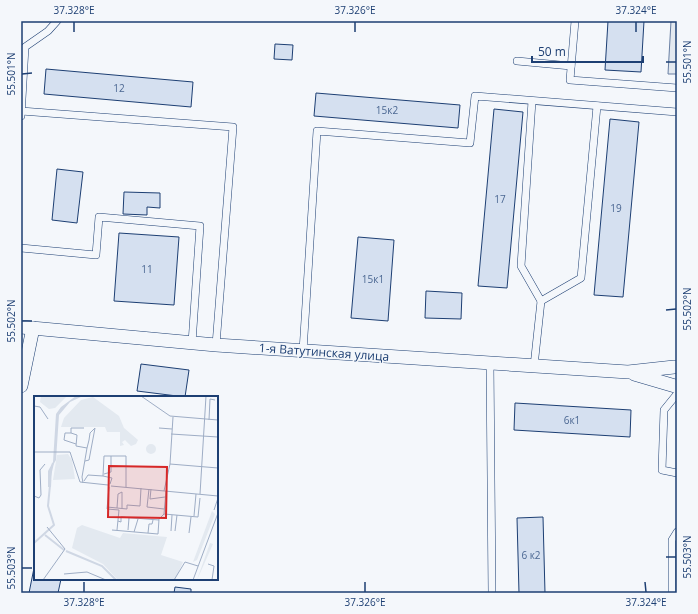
<svg xmlns="http://www.w3.org/2000/svg" width="698" height="614" font-family="'Open Sans',sans-serif">
  <rect width="100%" height="100%" fill="#f4f7fb"/>
  <!-- green -->
  <path fill="#e3e9f0" stroke="#687fa3" d="M671,21h6v53h-9z"/>
  <!-- building -->
  <g fill="#d5e0f0" stroke="#1d3f73">
    <path d="M608,21h36l-3,51 -36,-2z"/>
    <path d="M275,44l18,1 -1,15 -18,-1z"/>
    <path d="M46,69l147,13 -2,25 -147,-13z"/>
    <path d="M316,93l144,12 -2,23 -144,-12z"/>
    <path d="M494,109l29,3 -16,176 -29,-2z"/>
    <path d="M610,119l29,3 -16,175 -29,-2z"/>
    <path d="M57,169l26,3 -6,51 -25,-3z"/>
    <path d="M124,192l36,1v15l-13,-1v8l-24,-1z"/>
    <path d="M119,233l60,4 -5,68 -60,-4z"/>
    <path d="M358,237l36,3 -6,81 -37,-3z"/>
    <path d="M426,291l36,2 -1,26 -36,-1z"/>
    <path d="M141,364l48,6 -4,27 -48,-6z"/>
    <path d="M515,403l116,7 -1,27 -116,-7z"/>
    <path d="M543,517l2,76h-26l-2,-75z"/>
    <path d="M35,563v16h26l-3,14h-29z"/>
    <path d="M175,587l16,2v4h-17z"/>
  </g>
  <g fill="none" stroke-linecap="round" stroke-linejoin="round">
    <defs>
      <g id="lane">
        <path d="M575,21l-5,59 107,8"/>
        <path d="M517,61l54,5"/>
        <path d="M532,101l-11,165 20,35 40,-23 16,-172"/>
        <path d="M21,111l212,16 -17,218"/>
        <path d="M21,116l4,-69 23,-16 9,-10"/>
        <path d="M21,248l75,7 3,-38 101,9 -8,117"/>
        <path d="M303,351l14,-220 153,12 5,-47 202,16"/>
        <path d="M490,363l2,230"/>
        <path d="M534,366l7,-65"/>
        <path d="M677,394l-13,16 -2,60 15,3"/>
        <path d="M672,593v-53l5,-8"/>
      </g>
      <g id="street">
        <path d="M21,327l195,18 412,27 46,-5"/>
        <path d="M634,374l41,12"/>
        <path d="M21,386l12,-58"/>
      </g>
    </defs>
    <!-- lane casing -->
    <use href="#lane" stroke="#1d3f73" stroke-width="8"/>
    <!-- street casing -->
    <use href="#street" stroke="#1d3f73" stroke-width="14"/>
    <!-- lane -->
    <use href="#lane" stroke="#f4f7fb" stroke-width="7"/>
    <!-- street -->
    <use href="#street" stroke="#f4f7fb" stroke-width="13"/>
  </g>
  <!-- ticks -->
  <path fill="none" stroke="#1d3f73" stroke-width="1.5" d="M74,22v10M355,22v10M636,22v10M666,62h10M22,74l10,-1M666,310l10,-1M22,321h10M666,557h10M22,568h10M84,582v10M365,582v10M645,582l1,10"/>
  <g text-anchor="middle" dominant-baseline="central" stroke-width="3" stroke-linejoin="round" paint-order="stroke">
    <!-- number labels -->
    <g font-size="10" fill="#4b6792">
      <text x="119" y="88">12</text>
      <text x="387" y="110">15к2</text>
      <text x="500" y="199">17</text>
      <text x="616" y="208">19</text>
      <text x="147" y="269">11</text>
      <text x="373" y="279">15к1</text>
      <text x="572" y="420">6к1</text>
      <text x="531" y="555">6 к2</text>
    </g>
    <!-- street labels -->
    <g font-size="12" fill="#1d3f73" stroke="#f4f7fb">
      <text transform="translate(324 352) rotate(4)">1-я Ватутинская улица</text>
    </g>
  </g>
  <!-- overview -->
  <g transform="translate(34 396)">
    <rect width="184" height="184" fill="#f4f7fb"/>
    <path d="M7,0h26l-12,12 -6,1 -9,-7zM59,1l26,19 5,12 14,12 -2,4 -5,2 -6,-6 -3,2 2,3 -4,1v-14h-13l-2,-5h-44l3,-9 17,-18zM112 53a5 5 0 1 1 10 0a5 5 0 1 1-10 0ZM34,58l4,6 3,19 -22,1 4,-25zM178,115l3,3 -18,46 -4,2zM48,129l38,13 3,-5 44,4 -6,18 22,7 -8,18h-57l-15,-16 -31,-16 5,-20zM176,147l3,1 -16,36 1,-3z" fill="#e3e9f0"/>
    <path d="M42,0h7l-13,6 -11,13 -3,45 -4,7 -1,20h-3v-16l5,-9 3,-48 5,-7z" fill="#cfd7e4"/>
    <path fill="none" stroke="#cfd7e4" stroke-width="2" d="M16,80l3,-13M11,139l19,15M0,147l20,-18 -6,-19 2,-21M32,155l36,15 14,14"/>
    <path fill="none" stroke="#9eadc5" stroke-width="1" d="M107,0l29,20 48,4M0,10l6,1 8,12M175,24l1,-21 5,1M50,32h-13v5l6,2 -1,11 11,2M125,32l13,1M37,37h-6l-1,7 12,4M137,38l47,3M0,56h36l10,30 28,3M136,68l48,4M70,78l7,-2v-16M69,80l1,-20h22v31M50,85l4,-6 15,1 9,2 -2,6M49,87l-1,-6 5,-29 2,-8 1,-7 5,-5 -6,32 -4,1M77,90l107,10M75,91l-2,22 12,1 -2,20M115,93l-2,18 17,2M117,93l-1,10 15,-2M130,95l6,-27 3,-47M166,98l6,-98M0,100l5,2 2,-3 -1,-25 5,-6M73,111l20,2v-4l13,1 1,-18M83,112l1,-14 4,-2v16M180,114l4,-12M130,118l34,3 2,-19M160,120l2,-22M84,125l3,1v-5l38,3M78,134l46,4 1,-15 5,-5 2,-23M94,134l1,-12M137,135l1,-16M141,135l2,-16M100,136l4,-13M114,137l1,-9h3l1,-4M155,137l2,-16M174,168l6,2 -2,14M30,178l23,-2 19,8M9,184l22,-31 -18,-22M140,184l11,-18 13,4M159,184l25,-67"/>
    <path fill="#d62828" fill-opacity="0.15" stroke="#d62828" stroke-width="2" d="M75,70l58,1 -1,51 -58,-1z"/>
    <rect width="184" height="184" fill="none" stroke="#1d3f73" stroke-width="2"/>
  </g>
  <!-- border -->
  <rect width="698" height="614" fill="none" stroke="#f4f7fb" stroke-width="44"/>
  <!-- scale -->
  <path d="M532 56v6h111v-6" fill="none" stroke="#1d3f73" stroke-width="2"/>
  <text x="538" y="56" font-size="12" fill="#1d3f73" stroke="#f4f7fb" stroke-width="3" paint-order="stroke">50 m</text>
  <rect x="22" y="22" width="654" height="570" fill="none" stroke="#1d3f73" stroke-width="1.5"/>
  <g font-size="10" text-anchor="middle" fill="#1d3f73">
    <text x="74" y="14">37.328°E</text>
    <text x="355" y="14">37.326°E</text>
    <text x="636" y="14">37.324°E</text>
    <text transform="translate(687 62) rotate(-90)" y="4">55.501°N</text>
    <text transform="translate(11 74) rotate(-90)" y="4">55.501°N</text>
    <text transform="translate(687 309) rotate(-90)" y="4">55.502°N</text>
    <text transform="translate(11 321) rotate(-90)" y="4">55.502°N</text>
    <text transform="translate(687 557) rotate(-90)" y="4">55.503°N</text>
    <text transform="translate(11 568) rotate(-90)" y="4">55.503°N</text>
    <text x="84" y="606">37.328°E</text>
    <text x="365" y="606">37.326°E</text>
    <text x="646" y="606">37.324°E</text>
  </g>
</svg>
